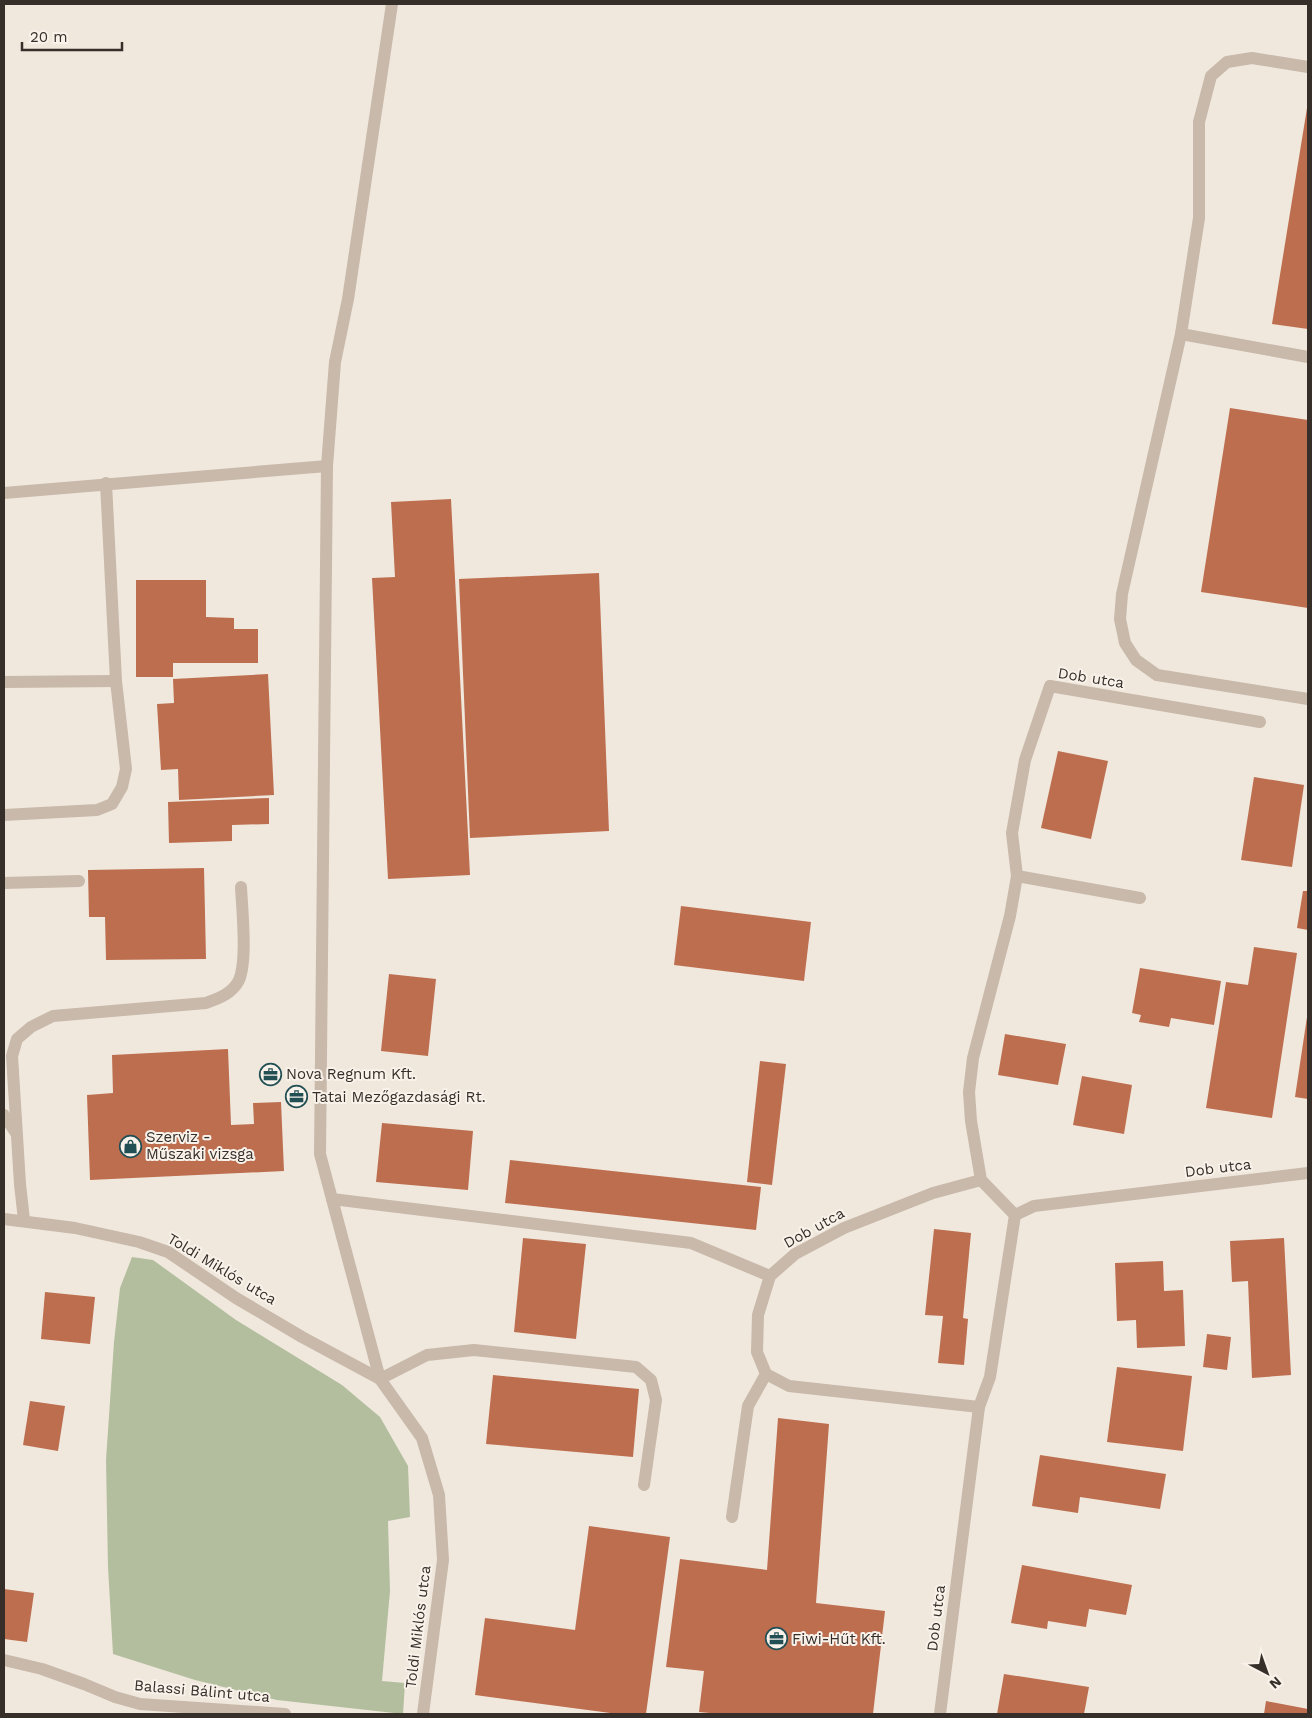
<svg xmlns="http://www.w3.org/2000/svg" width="1312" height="1718" font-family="'Work Sans',sans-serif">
  <rect width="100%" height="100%" fill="#f0e8dd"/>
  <!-- green -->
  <path fill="#b2be9e" d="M132,1257l21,3 83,60 106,65 38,32 28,49 2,51 -22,4 2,70 -8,90 23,2 -2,31 -126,-14 -82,-20 -82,-26 -5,-87 -2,-107 8,-118 6,-54z"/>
  <!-- building -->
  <g fill="#bd6e4f">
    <path d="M1307,108h1v221l-36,-5z"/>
    <path d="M1230,408l78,12v188l-107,-16z"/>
    <path d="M451,499l19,376 -82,4 -16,-301 23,-1 -4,-75z"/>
    <path d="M599,573l10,258 -139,7 -11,-259z"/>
    <path d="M136,580h70v37l28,1v11h24v34h-85v14h-37z"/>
    <path d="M268,674l6,121 -95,5 -1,-31 -17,1 -4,-66 17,-1 -1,-24z"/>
    <path d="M1058,751l50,10 -17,78 -50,-11z"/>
    <path d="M1254,777l50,8 -12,82 -51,-7z"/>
    <path d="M269,798v26l-37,1v16l-63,2 -1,-41z"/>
    <path d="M204,868l2,91 -100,1 -1,-43h-16l-1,-47z"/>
    <path d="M1303,891h5v39l-11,-2z"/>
    <path d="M681,906l130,16 -7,59 -130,-16z"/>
    <path d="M1254,947l43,6 -25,165 -66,-10 20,-126 22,3z"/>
    <path d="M1140,968l81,13 -7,44 -43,-7 -2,9 -30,-5 2,-7 -9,-2z"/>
    <path d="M389,974l47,5 -8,77 -47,-5z"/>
    <path d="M1307,1017h1v82l-13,-2z"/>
    <path d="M1005,1034l61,10 -8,41 -60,-10z"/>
    <path d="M228,1049l3,76 23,-1 -1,-21 28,-1 3,69 -194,9 -3,-85 26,-2 -1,-38z"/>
    <path d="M760,1061l26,3 -14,121 -25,-3z"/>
    <path d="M1082,1076l50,9 -8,49 -51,-9z"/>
    <path d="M382,1123l91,8 -5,59 -92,-8z"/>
    <path d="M510,1160l251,27 -5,43 -251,-27z"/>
    <path d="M934,1229l37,4 -8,85 5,1 -4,46 -26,-2 5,-47 -18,-1z"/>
    <path d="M523,1238l63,6 -10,95 -62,-7z"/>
    <path d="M1284,1238l7,137 -39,3 -4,-97 -16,1 -2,-41z"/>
    <path d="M1163,1261l1,30 19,-1 2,56 -48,2 -1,-28 -19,1 -2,-58z"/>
    <path d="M45,1292l50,5 -5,47 -49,-5z"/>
    <path d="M1207,1334l24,3 -4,33 -24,-3z"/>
    <path d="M1117,1367l75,9 -9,75 -76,-9z"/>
    <path d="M493,1375l146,14 -6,68 -147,-13z"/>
    <path d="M30,1401l35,5 -7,45 -35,-6z"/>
    <path d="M778,1418l51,6 -13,179 69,8 -12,103h-152l-22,-2 5,-41 -38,-4 14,-108 87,11z"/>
    <path d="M1040,1455l126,19 -6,35 -80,-12 -2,16 -46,-7z"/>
    <path d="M589,1526l81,11 -24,177h-28l-143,-19 10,-77 90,12z"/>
    <path d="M1022,1565l110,20 -6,30 -37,-6 -3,18 -38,-6 -1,8 -36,-6z"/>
    <path d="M4,1589l30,4 -7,49 -23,-3z"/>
    <path d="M1004,1674l85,13 -5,27h-87z"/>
    <path d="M1266,1701l42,8v5h-44z"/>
  </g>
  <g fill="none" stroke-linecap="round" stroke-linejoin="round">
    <!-- minor -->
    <g stroke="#c8b9aa" stroke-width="12">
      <path d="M392,4l-44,295 -13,63 -8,104 -7,688 60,225 42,59 17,57 4,65 -20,154"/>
      <path d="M1308,67l-56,-9 -25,4 -16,14 -12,46v96l-18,116 -59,260 -2,25 5,24 11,17 21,15 151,24"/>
      <path d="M1181,334l127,23"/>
      <path d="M4,493l323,-27"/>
      <path d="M4,682l112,-1"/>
      <path d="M4,815l93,-5 15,-6 10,-17 4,-18 -10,-88 -10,-198"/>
      <path d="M1017,876l123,22"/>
      <path d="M4,883l75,-2"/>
      <path d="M4,1115l12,18"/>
      <path d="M332,1199l359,44 79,33"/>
      <path d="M1015,1215l-34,-35 -10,-59 -2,-29 4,-34 37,-142 7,-40 -5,-43 13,-73 25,-74 210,36"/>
      <path d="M4,1219l71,9 64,14 29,10 68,46 66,39 78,42 47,-24 47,-5 162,17 15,13 5,20 -12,85"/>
      <path d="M24,1220l-4,-36 -8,-128 5,-17 14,-12 22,-11 153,-13c13,-5 25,-9 32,-21 10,-17 4,-74 3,-95"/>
      <path d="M979,1407l-190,-21 -23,-12 -9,-22 1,-37 12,-39 25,-22 49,-26 89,-35 48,-13"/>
      <path d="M732,1517l16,-111 18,-32"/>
      <path d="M4,1660l38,9 42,15 31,13 25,7 145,10"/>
      <path d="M940,1714l39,-307 11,-30 25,-162 19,-9 274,-33"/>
    </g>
  </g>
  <!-- icons -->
  <defs>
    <symbol id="office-ring" viewBox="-11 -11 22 22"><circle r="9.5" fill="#f8f2ea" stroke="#224f54" stroke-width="1.5"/><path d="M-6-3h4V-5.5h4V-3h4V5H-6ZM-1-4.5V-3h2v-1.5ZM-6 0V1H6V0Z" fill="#224f54"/></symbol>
    <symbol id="shop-ring" viewBox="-11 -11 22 22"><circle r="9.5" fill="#f8f2ea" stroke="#224f54" stroke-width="1.5"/><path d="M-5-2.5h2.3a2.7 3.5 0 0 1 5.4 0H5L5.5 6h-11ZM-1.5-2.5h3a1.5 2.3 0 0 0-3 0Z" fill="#224f54"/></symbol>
  </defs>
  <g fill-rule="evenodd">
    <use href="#office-ring" x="258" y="1062" width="25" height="25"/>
    <use href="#office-ring" x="284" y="1084" width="25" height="25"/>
    <use href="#shop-ring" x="118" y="1134" width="25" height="25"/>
    <use href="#office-ring" x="764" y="1626" width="25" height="25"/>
  </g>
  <g text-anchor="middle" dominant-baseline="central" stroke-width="4" stroke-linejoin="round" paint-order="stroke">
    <!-- street labels -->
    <g font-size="15" fill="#362e29" stroke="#f8f2ea">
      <text transform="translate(1091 678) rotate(9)">Dob utca</text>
      <text transform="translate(1218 1168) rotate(-7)">Dob utca</text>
      <text transform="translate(814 1228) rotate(-29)">Dob utca</text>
      <text transform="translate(222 1269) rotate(31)">Toldi Miklós utca</text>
      <text transform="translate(936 1618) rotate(-83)">Dob utca</text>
      <text transform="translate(418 1627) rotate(-83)">Toldi Miklós utca</text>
      <text transform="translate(202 1691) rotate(5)">Balassi Bálint utca</text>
    </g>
    <!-- poi labels -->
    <g font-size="15" fill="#362e29" stroke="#f8f2ea" text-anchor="start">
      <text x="286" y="1074">Nova Regnum Kft.</text>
      <text x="312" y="1097">Tatai Mezőgazdasági Rt.</text>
      <text x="146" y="1137">Szerviz -<tspan x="146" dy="17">Műszaki vizsga</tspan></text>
      <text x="792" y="1639">Fiwi-Hűt Kft.</text>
    </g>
  </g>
  <!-- border -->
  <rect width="1312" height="1718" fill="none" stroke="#362e29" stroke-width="10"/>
  <!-- north arrow -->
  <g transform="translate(1267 1673) rotate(139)" stroke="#f8f2ea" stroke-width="4" paint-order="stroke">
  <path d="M0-4L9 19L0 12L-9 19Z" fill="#362e29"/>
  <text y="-8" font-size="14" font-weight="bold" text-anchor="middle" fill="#362e29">N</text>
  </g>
  <!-- scale -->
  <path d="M22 42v8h100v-8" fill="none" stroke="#362e29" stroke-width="2.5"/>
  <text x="30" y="42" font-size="15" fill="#362e29" stroke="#f8f2ea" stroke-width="4" paint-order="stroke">20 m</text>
</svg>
